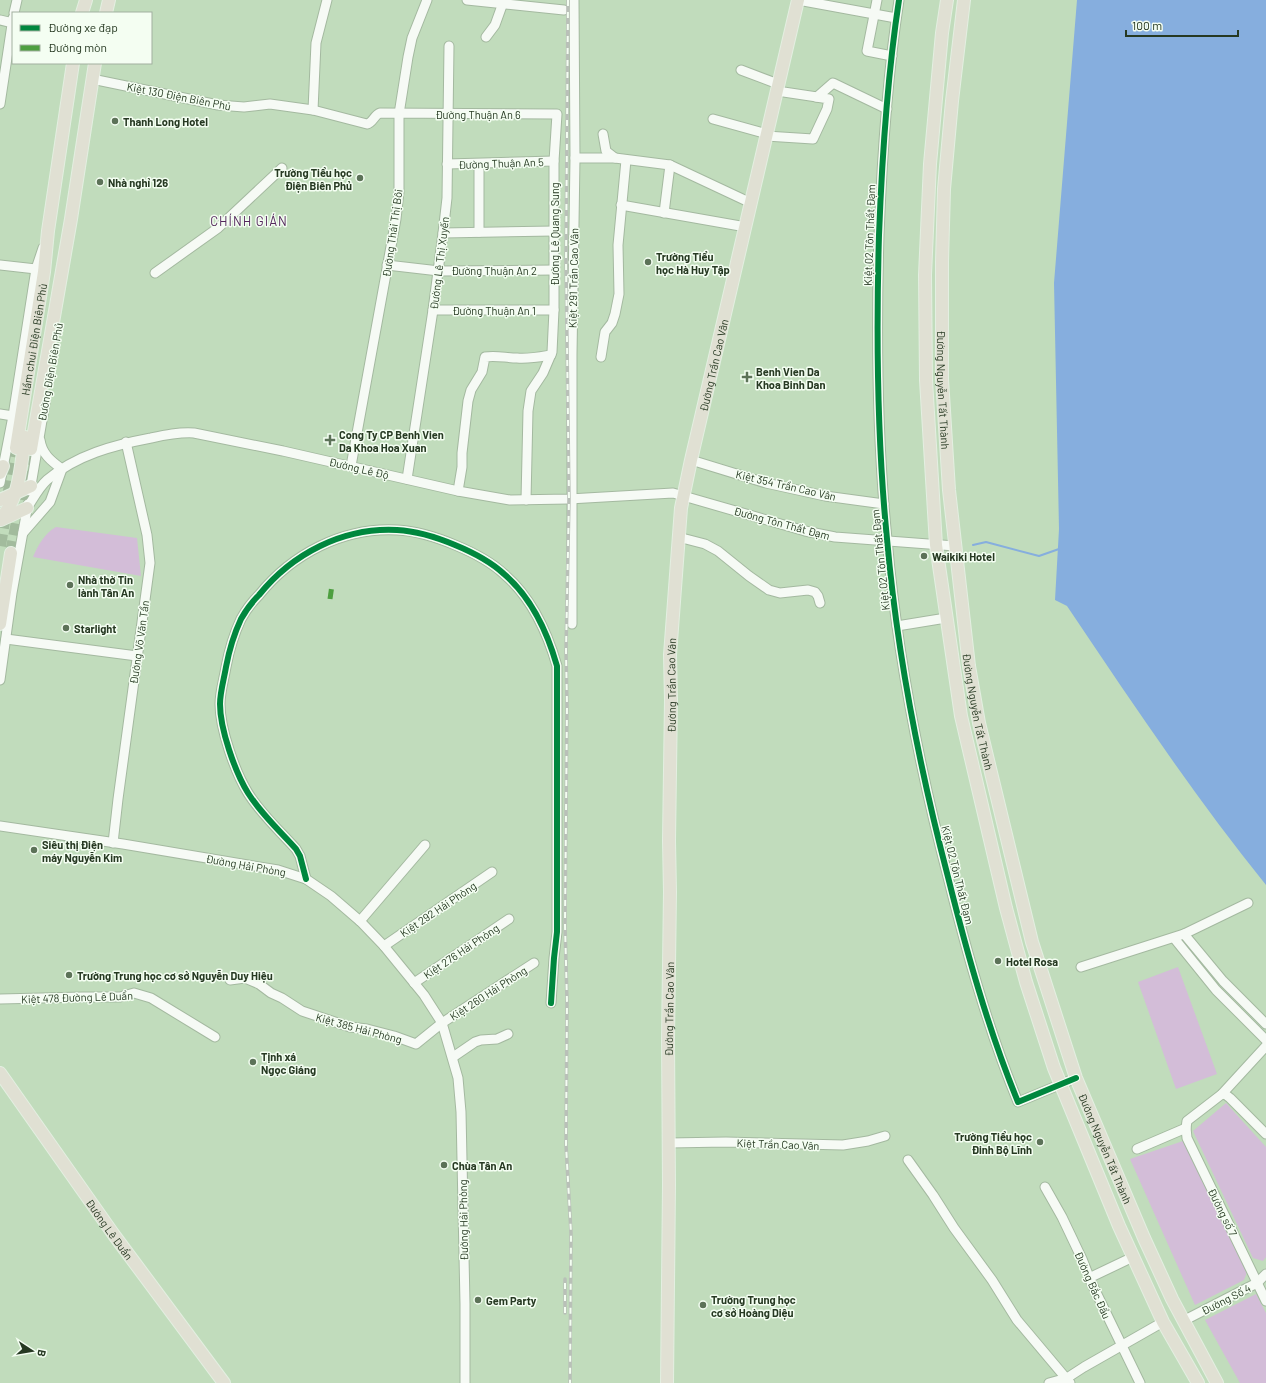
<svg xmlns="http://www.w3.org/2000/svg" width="1266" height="1383" font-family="Barlow,sans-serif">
  <rect width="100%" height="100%" fill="#c1dcbc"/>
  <!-- green -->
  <g fill="#d3bdd8">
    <path d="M56,527l81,11 4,38 -108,-19c5,-12 12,-24 23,-30z"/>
    <path d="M1178,967l39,107 -41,15 -38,-107z"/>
    <path d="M1226,1103l40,44v110l-3,4 -10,-3 -60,-127z"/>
    <path d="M1183,1141l64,131 -3,8 -49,25 -65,-146z"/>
    <path d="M1256,1294l10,19v70h-26l-35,-63z"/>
  </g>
  <!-- water -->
  <path fill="#86aede" d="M1077,0h189v885c-72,-89 -135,-184 -199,-279l-12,-6 4,-71 -5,-246z"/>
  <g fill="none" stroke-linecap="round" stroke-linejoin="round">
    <!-- stream -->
    <path stroke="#86aede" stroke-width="2" d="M973,545l13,-3 53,14 20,-7"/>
    <!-- major-tunnel -->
    <g stroke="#a2bb9d" stroke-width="12" stroke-dasharray="12 6" stroke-linecap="butt">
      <path d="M0,546l16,-98"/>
      <path d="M11,553l20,-104"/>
    </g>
    <defs>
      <g id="minor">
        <path d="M467,0l97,10"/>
        <path d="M798,0l98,18"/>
        <path d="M877,0l-10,51 25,5"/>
        <path d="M899,0c-12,78 -17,157 -20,235 -3,102 -2,203 8,304 10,114 32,227 61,338 19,76 40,152 70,225l58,-24"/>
        <path d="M14,13l3,-13"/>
        <path d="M0,20l13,3"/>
        <path d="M486,37l9,-12 9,-25"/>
        <path d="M741,70l37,14"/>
        <path d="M92,79l126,26 26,2 26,-3 43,6 54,14c6,-1 7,-9 13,-11l177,1 -3,47v149l-2,42 -9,21 -12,18 -3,20 -2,89"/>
        <path d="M777,91l40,6 16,-14 54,26"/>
        <path d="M0,104l13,-86"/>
        <path d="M313,110l3,-67 11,-43"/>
        <path d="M713,119l54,15"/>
        <path d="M603,134l3,17 9,7"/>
        <path d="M766,136l47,3 14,-30 2,-10 -13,-2"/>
        <path d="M575,158h40l55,7 81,38"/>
        <path d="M447,164l107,-3"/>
        <path d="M479,164v68"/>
        <path d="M621,205l125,22"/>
        <path d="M664,213l6,-48"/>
        <path d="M443,233l111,-2"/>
        <path d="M0,265l36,4"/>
        <path d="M387,265l52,6 115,-1"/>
        <path d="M155,273l63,-45 64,-60"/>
        <path d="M433,310h121"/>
        <path d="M601,357l4,-25 7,-9 3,-9 4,-20 -1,-49 8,-85"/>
        <path d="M0,414l13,2"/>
        <path d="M691,460l75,23 59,13 59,8"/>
        <path d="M351,466l45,-247 3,-27v-78l9,-57 4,-19 15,-38"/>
        <path d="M407,479l26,-169 10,-77 4,-35 2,-152"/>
        <path d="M0,483l13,-67 23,-147 7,-21"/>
        <path d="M30,491l15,-88"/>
        <path d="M458,491l4,-24v-14l6,-52 3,-11 11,-18 3,-15c11,-2 21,1 32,1 12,1 22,-1 34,-3"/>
        <path d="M27,508c6,-9 12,-21 20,-28 29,-25 67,-35 104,-42 14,-3 28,-6 43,-5l89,18 175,40 52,9 59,-1 104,-6 132,38 30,6 120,9"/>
        <path d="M23,533l27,-31 12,-33c-11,-8 -20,-15 -22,-29"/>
        <path d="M678,537l27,7 13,7 31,25 20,14 11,3 28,-3 7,2 3,4 2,7"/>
        <path d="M572,624v-269l3,-197 -1,-158"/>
        <path d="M897,626l49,-8"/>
        <path d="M6,639l131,17"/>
        <path d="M0,680l12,-87 16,-89"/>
        <path d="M0,826l123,18 155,26 28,9 25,17 29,25 24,25 40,49 18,28 16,55 3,34 4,192v79"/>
        <path d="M113,843l5,-44 32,-236 -3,-28 -21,-93"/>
        <path d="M306,879l-6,-23 -4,-7c-16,-18 -35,-35 -48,-56 -13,-21 -28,-64 -28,-89 0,-12 4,-25 6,-37 3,-16 8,-33 15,-48 5,-9 11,-17 18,-24 33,-41 84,-68 138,-65 20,1 39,7 58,15 17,7 35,16 49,29 28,24 43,57 53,92v266l-3,26 -3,45"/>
        <path d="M360,921l65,-76"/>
        <path d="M1184,934l39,47 43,43"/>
        <path d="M1174,938l42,52 50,50"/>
        <path d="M384,946l108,-74"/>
        <path d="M1081,967l103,-33 64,-31"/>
        <path d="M230,980l15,-2 14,6 12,9 11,5 20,13 48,16 17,2 27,7 22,8 26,-21 92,-60"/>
        <path d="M414,983l95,-64"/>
        <path d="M0,999l83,-2h37l14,-4 17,5 64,39"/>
        <path d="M1266,1046l-44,48 -35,27 -1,7 1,10 79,163"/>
        <path d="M453,1057l22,-15 6,-2 16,-1 11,-5"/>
        <path d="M1222,1094l4,1 4,3 36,36"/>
        <path d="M669,1143l57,-1 117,3 25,-4 17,-5"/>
        <path d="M1137,1149l49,-21"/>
        <path d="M908,1160l25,35 21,33 38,52 25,40 53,63"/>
        <path d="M1045,1187l17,30 20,42 9,23 49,101"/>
        <path d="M1089,1278l44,-21"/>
        <path d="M1183,1321l74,-38 9,-9"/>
        <path d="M1049,1383l18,-5 17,-11 79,-45"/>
      </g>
      <g id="major">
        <path d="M947,0l-5,33 -12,131 -5,111 1,105 10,165 25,171 45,192 20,74 28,86 65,158 44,96 35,61"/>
        <path id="s1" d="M964,0l-12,101 -8,88 -2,73v117l7,111 20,176 10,57 53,219 44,136 68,160 28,61 45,84"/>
        <path d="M82,13l4,-13"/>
        <path d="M106,13l3,-13"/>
        <path id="s2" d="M16,448l28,-176 4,-41 25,-168"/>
        <path d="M31,449l40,-230 24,-156"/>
        <path d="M0,473l3,-7"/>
        <path d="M0,500l31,-14"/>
        <path d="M0,518c20,-17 21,-56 25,-81"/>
        <path d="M1,520l26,-12"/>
        <path d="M0,624l11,-71"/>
        <path id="s3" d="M0,1073l114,162 110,148"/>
        <path id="s4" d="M667,1383l2,-198 -1,-146 2,-147 -1,-51 2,-141 -1,-45 11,-147 10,-48 107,-460"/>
      </g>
    </defs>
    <!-- minor casing -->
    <use href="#minor" stroke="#a4b9a0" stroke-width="11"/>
    <!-- major casing -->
    <use href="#major" stroke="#e3efe1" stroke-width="14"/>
    <!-- minor -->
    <use href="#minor" stroke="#f6faf5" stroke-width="9"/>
    <!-- major -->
    <use href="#major" stroke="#e0e0d3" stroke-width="12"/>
    <defs>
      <g id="rail">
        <path d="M568,0l-2,262 3,237 -3,152 1,55 -2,218 2,78 -1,143 5,88 -1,150"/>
        <path d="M565,1313v-34"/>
      </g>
    </defs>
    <!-- rail casing -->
    <use href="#rail" stroke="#b9c0b8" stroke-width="3.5"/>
    <!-- rail -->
    <use href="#rail" stroke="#f4fef2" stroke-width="2" stroke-dasharray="6" stroke-linecap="butt"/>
    <!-- quiet -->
    <path stroke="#4e9f40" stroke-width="5" stroke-dasharray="10 5" stroke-linecap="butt" d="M330,599l2,-14"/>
    <defs>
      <g id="cycleway">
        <path d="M899,0c-12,78 -17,157 -20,235 -3,102 -2,203 8,304 10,114 32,227 61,338 19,76 40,152 70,225l58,-24"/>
        <path d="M306,879l-6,-23 -4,-7c-16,-18 -35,-35 -48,-56 -13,-21 -28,-64 -28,-89 0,-12 4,-25 6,-37 3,-16 8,-33 15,-48 5,-9 11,-17 18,-24 33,-41 84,-68 138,-65 20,1 39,7 58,15 17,7 35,16 49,29 28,24 43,57 53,92v266l-3,26 -3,45"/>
      </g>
    </defs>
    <!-- cycleway casing -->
    <use href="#cycleway" stroke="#f4fef2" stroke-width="8"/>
    <!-- cycleway -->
    <use href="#cycleway" stroke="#00873e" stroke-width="6"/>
  </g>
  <!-- markers -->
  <g fill="#5c7258" stroke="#f4fef2" stroke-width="1.5">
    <circle cx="115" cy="121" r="4"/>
    <circle cx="360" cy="178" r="4"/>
    <circle cx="100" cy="182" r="4"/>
    <circle cx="648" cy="262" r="4"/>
    <path d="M745 371h4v4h4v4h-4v4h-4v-4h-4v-4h4z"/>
    <path d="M328 434h4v4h4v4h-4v4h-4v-4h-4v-4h4z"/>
    <circle cx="924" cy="556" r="4"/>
    <circle cx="70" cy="585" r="4"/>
    <circle cx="66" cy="628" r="4"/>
    <circle cx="34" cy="850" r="4"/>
    <circle cx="998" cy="961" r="4"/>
    <circle cx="69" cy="975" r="4"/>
    <circle cx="253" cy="1062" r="4"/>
    <circle cx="1040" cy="1142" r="4"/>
    <circle cx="444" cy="1165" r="4"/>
    <circle cx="478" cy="1300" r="4"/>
    <circle cx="703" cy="1305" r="4"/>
  </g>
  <g text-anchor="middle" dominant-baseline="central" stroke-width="3" stroke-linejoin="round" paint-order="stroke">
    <!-- street labels -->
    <g font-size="11" fill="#263922" stroke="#f4fef2">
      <text transform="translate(179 96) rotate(11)">Kiệt 130 Điện Biên Phủ</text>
      <text x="478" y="114">Đường Thuận An 6</text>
      <text transform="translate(501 163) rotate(-2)">Đường Thuận An 5</text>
      <text transform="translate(392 233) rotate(-82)">Đường Thái Thị Bôi</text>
      <text transform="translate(554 234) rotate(-90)">Đường Lê Quang Sung</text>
      <text transform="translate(869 235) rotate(-88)">Kiệt 02 Tôn Thất Đạm</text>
      <text transform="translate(439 263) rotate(-83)">Đường Lê Thị Xuyến</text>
      <text x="494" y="270">Đường Thuận An 2</text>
      <text transform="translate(573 278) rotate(-89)">Kiệt 291 Trần Cao Vân</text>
      <text x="494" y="310">Đường Thuận An 1</text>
      <text stroke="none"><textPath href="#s2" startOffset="110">Hầm chui Điện Biên Phủ</textPath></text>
      <text stroke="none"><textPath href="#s4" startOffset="1022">Đường Trần Cao Vân</textPath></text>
      <text transform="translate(50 372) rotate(-80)">Đường Điện Biên Phủ</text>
      <text stroke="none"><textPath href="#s1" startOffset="391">Đường Nguyễn Tất Thành</textPath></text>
      <text transform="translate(359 468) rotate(13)">Đường Lê Độ</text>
      <text transform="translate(786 485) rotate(13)">Kiệt 354 Trần Cao Vân</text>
      <text transform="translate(782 523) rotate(15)">Đường Tôn Thất Đạm</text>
      <text transform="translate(880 560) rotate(-96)">Kiệt 02 Tôn Thất Đạm</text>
      <text transform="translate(139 642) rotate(-82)">Đường Võ Văn Tần</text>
      <text stroke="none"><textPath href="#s4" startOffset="698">Đường Trần Cao Vân</textPath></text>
      <text stroke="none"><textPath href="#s1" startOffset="715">Đường Nguyễn Tất Thành</textPath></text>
      <text transform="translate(246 865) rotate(10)">Đường Hải Phòng</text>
      <text transform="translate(958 875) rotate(76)">Kiệt 02 Tôn Thất Đạm</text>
      <text transform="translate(438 909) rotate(-34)">Kiệt 292 Hải Phòng</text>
      <text transform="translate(461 951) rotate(-34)">Kiệt 276 Hải Phòng</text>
      <text transform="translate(488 993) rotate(-33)">Kiệt 260 Hải Phòng</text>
      <text transform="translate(77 997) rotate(-2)">Kiệt 478 Đường Lê Duẩn</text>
      <text stroke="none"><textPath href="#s4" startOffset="374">Đường Trần Cao Vân</textPath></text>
      <text transform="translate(359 1028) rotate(15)">Kiệt 385 Hải Phòng</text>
      <text transform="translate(778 1144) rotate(2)">Kiệt Trần Cao Vân</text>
      <text stroke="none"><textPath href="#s1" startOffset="1171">Đường Nguyễn Tất Thành</textPath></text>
      <text transform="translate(1223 1212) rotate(64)">Đường số 7</text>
      <text transform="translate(463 1220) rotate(-91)">Đường Hải Phòng</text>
      <text stroke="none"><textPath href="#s3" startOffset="191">Đường Lê Duẩn</textPath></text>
      <text transform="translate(1093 1285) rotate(66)">Đường Bắc Đẩu</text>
      <text transform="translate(1226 1299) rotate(-27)">Đường Số 4</text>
    </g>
    <!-- poi labels -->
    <g font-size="11" font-weight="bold" fill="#263922" stroke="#f4fef2" text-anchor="start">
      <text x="123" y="121">Thanh Long Hotel</text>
      <text x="352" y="172" text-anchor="end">Trường Tiểu học<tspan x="352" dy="13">Điện Biên Phủ</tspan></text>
      <text x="108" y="182">Nhà nghỉ 126</text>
      <text x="656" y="256">Trường Tiểu<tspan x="656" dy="13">học Hà Huy Tập</tspan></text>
      <text x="756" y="371">Benh Vien Da<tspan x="756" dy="13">Khoa Binh Dan</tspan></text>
      <text x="339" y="434">Cong Ty CP Benh Vien<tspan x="339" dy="13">Da Khoa Hoa Xuan</tspan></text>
      <text x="932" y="556">Waikiki Hotel</text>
      <text x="78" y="579">Nhà thờ Tin<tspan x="78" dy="13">lành Tân An</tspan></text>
      <text x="74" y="628">Starlight</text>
      <text x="42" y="844">Siêu thị Điện<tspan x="42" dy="13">máy Nguyễn Kim</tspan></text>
      <text x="1006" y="961">Hotel Rosa</text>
      <text x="77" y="975">Trường Trung học cơ sở Nguyễn Duy Hiệu</text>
      <text x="261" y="1056">Tịnh xá<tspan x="261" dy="13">Ngọc Giáng</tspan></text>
      <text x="1032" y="1136" text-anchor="end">Trường Tiểu học<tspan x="1032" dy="13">Đinh Bộ Lĩnh</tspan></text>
      <text x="452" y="1165">Chùa Tân An</text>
      <text x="711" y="1299">Trường Trung học<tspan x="711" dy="13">cơ sở Hoàng Diệu</tspan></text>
      <text x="486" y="1300">Gem Party</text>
    </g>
    <!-- quarter labels -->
    <g font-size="13" letter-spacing="1" fill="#54285d" stroke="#f4fef2">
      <text x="249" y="221">CHÍNH GIÁN</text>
    </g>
  </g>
  <!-- legend -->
  <rect x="12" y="12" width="140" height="52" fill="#f4fef2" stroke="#a2af9f"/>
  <rect x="20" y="25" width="20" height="6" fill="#00873e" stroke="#a2af9f"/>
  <text x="48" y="32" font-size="12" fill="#263922">Đường xe đạp</text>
  <rect x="20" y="45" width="20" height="6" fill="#4e9f40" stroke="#a2af9f"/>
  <text x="48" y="52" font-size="12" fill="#263922">Đường mòn</text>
  <!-- north arrow -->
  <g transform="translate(32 1351) rotate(102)" stroke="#f4fef2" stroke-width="3" paint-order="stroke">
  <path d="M0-3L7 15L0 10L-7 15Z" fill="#263922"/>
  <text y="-6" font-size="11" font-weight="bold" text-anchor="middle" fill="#263922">B</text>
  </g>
  <!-- scale -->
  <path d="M1126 30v6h112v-6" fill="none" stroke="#263922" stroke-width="2"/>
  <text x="1132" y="30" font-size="12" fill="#263922" stroke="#f4fef2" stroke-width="3" paint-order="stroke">100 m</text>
</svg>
